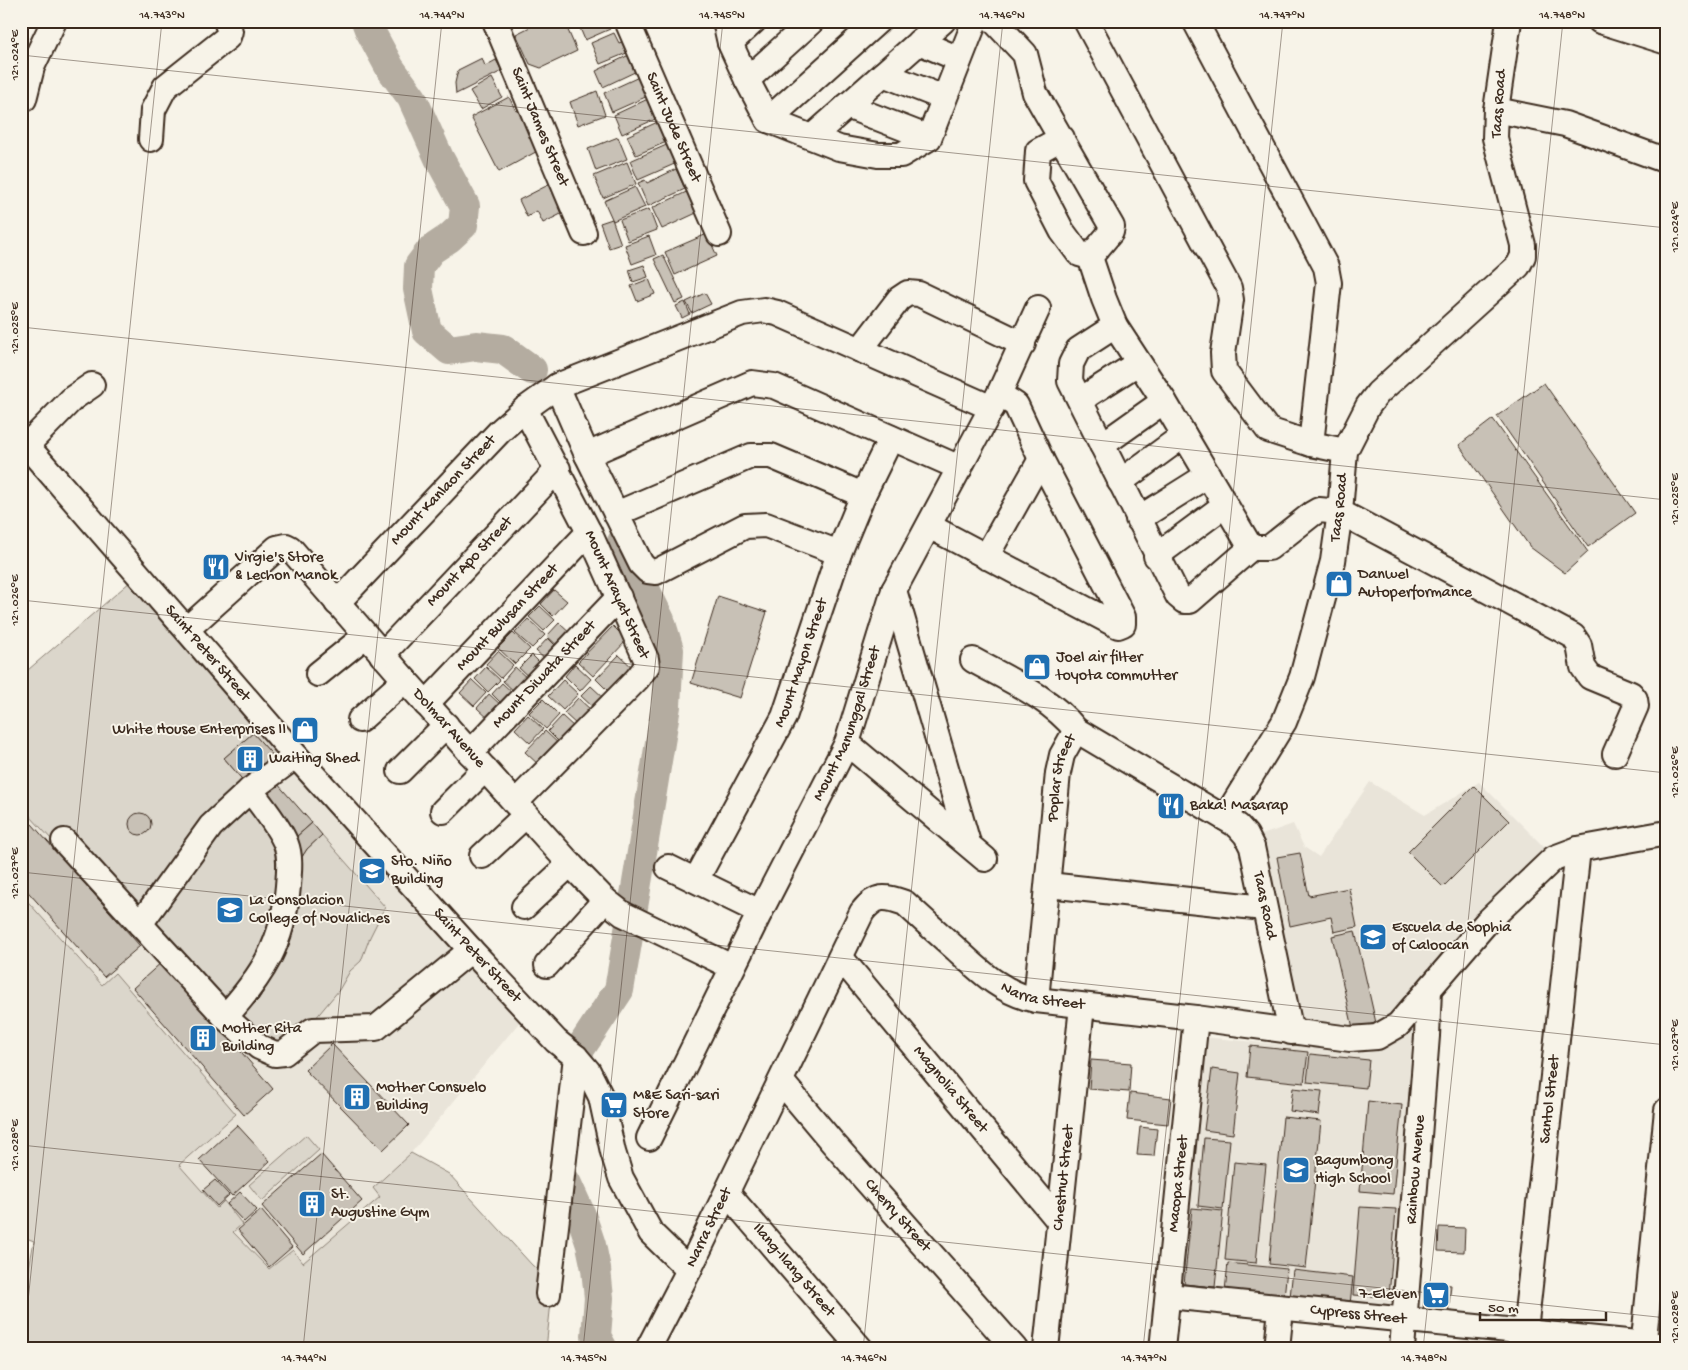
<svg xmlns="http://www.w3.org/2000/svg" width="1688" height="1370" font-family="'Gochi Hand',sans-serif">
  <rect width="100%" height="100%" fill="#f7f3e8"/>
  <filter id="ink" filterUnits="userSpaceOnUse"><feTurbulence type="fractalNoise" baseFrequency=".02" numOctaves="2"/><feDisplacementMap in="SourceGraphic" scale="10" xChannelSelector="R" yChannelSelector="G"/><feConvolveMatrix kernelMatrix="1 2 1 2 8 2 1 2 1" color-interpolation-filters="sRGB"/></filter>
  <g filter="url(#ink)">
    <!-- built -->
    <g fill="#e9e4d9">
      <path d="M131,581l391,438 -111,134 -38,35 8,9 -78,67 -34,5 -36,-37 -9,-30 -7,6 -38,-43 57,-51 -121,-140 -12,11 -82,-91v-218z"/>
      <path d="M1370,782l55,33 54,-33 67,67 -150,169 -21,12 -78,-4 -38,-190 34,-12 11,23 15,10z"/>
      <path d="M1414,1027l-22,284 -214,-24 25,-250 165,16z"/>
    </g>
    <!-- green -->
    <g fill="#dbd6cb" stroke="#8b8074">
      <path d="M131,581l155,172 -9,7 -24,-27 -29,25 22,26 -107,130 -78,-82 -9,8 -22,-24 -9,8v-148z"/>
      <path d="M249,796l33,41 -4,89 -51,84 -81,-87z"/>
      <path d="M322,835l63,72 -15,30 -9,24 -11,10 -11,19 -24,29 -40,23 -9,-1 -25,-24 17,-17 17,-27 13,-26 7,-22 5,-65 7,-11z"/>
      <path d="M21,894l81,91 13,-12 121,141 -57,51 38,43 7,-7 18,23 -9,8 36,37 24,-19 10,13 77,-66 -7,-9 38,-35 38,21 83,91 21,18 -7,66h-525v-37l13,-71 -13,-5z"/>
      <path d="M306,1135l13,15 -57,51 -13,-16z"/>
    </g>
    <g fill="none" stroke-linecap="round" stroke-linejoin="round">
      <!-- river -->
      <g stroke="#b4aca0" stroke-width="30">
        <path d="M366,21l3,8 21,39 22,30 27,60 26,48 -2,19 -14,13 -18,12 -12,16 -1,23 9,42 22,19 27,-4 27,3 29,21"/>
        <path d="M622,542l38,78 9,30 -3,56 -33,201"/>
        <path d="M582,1046l37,-56 11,-65"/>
        <path d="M566,1182l15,33 10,30 5,24 3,29 -3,38 7,13"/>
      </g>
    </g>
    <!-- building -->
    <g fill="#c8c1b6" stroke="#3b2a1e">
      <path d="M542,21h22l13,30 -36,17 -11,-4 -14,-30z"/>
      <path d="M577,21h30l3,8 -25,11z"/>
      <path d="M614,33l5,10 10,-4 5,11 -34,14 -9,-21z"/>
      <path d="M631,54l8,16 -36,17 -7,-16z"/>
      <path d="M482,58l3,8 11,-6 6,11 -46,23 -1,-11 3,-13z"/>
      <path d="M641,76l9,19 -38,17 -8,-19z"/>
      <path d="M492,78l10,19 -21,12 -11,-18z"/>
      <path d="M597,91l8,24 -27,10 -8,-23z"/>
      <path d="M509,97l7,14 6,-3 21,40 -44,24 -28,-55z"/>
      <path d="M652,97l8,20 -38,17 -8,-19z"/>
      <path d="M662,120l9,20 -35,15 -9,-19z"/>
      <path d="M618,137l9,22 -31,12 -8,-22z"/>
      <path d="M671,143l8,19 -41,18 -8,-19z"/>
      <path d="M627,162l9,22 -33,14 -9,-22z"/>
      <path d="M676,169l9,20 -37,17 -10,-23 7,-3 2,3z"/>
      <path d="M554,182l11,21 -7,4 3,7 -18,9 -6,-12 -10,6 -8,-17z"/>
      <path d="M635,187l10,20 -32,14 -9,-20z"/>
      <path d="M695,188l10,21 -43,20 -10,-21z"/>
      <path d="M649,209l8,21 -29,11 -8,-21z"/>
      <path d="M612,219l9,25 -12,4 -9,-25z"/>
      <path d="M707,234l10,22 -42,19 -10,-23z"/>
      <path d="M649,236l7,19 -24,9 -7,-19z"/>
      <path d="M663,255l21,44 -9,4 -21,-44z"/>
      <path d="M644,265l4,12 -15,5 -4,-12z"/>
      <path d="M649,279l6,15 -18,7 -6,-15z"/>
      <path d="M705,293l6,11 -19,9 -6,-11z"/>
      <path d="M685,302l5,12 -8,4 -6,-12z"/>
      <path d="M1544,383l91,130 -47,34 -91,-131z"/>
      <path d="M1493,419l95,133 -23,21 -35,-26 -71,-102z"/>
      <path d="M554,590l13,11 -14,15 -12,-12z"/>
      <path d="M718,596l49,16 -27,86 -49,-15z"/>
      <path d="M540,606l15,14 -11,11 -15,-14z"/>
      <path d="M528,619l17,16 -13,13 -17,-15z"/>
      <path d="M559,623l15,14 -12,13 -15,-14z"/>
      <path d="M613,626l14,14 -34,36 -15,-14z"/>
      <path d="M513,633l17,16 -15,15 -17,-16z"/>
      <path d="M548,638l11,11 -12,12 -11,-10z"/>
      <path d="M498,651l15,14 -12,13 -15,-14z"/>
      <path d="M532,655l12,12 -12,13 -13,-12z"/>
      <path d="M619,655l15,14 -24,24 -14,-14z"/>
      <path d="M575,664l16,15 -11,12 -15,-15z"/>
      <path d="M486,667l14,13 -12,12 -13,-13z"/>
      <path d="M515,667l15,14 -13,13 -14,-13z"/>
      <path d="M472,680l14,13 -12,13 -14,-13z"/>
      <path d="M563,680l15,14 -15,16 -15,-14z"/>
      <path d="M502,683l13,12 -11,11 -12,-12z"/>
      <path d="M591,686l14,13 -9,11 -15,-14z"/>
      <path d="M489,694l14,13 -13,13 -13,-12z"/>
      <path d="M578,698l14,13 -14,15 -14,-13z"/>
      <path d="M543,699l16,16 -13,14 -17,-16z"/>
      <path d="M528,715l15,14 -13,14 -15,-14z"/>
      <path d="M562,716l13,12 -15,15 -12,-12z"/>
      <path d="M545,731l16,15 -20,21 -16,-15z"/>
      <path d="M253,733l24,27 -31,24 -22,-26z"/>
      <path d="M276,782l36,41 -25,22 -29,-48z"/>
      <path d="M1474,786l35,35 -66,66 -35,-35z"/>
      <circle cx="140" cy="824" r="11"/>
      <path d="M312,823l10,12 -15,14 -7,11 -5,66 -7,21 -13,26 -17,27 -17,17 50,-153 -4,-19z"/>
      <path d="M32,824l108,122 -36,31 -83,-93v-50z"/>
      <path d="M1300,853l9,43 40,-8 8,39 -23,5 -3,-15 -41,9 -13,-69z"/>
      <path d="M1355,931l21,92 -23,5 -21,-92z"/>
      <path d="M163,961l110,128 -29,26 -111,-127z"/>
      <path d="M332,1044l77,81 -26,25 -78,-80z"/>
      <path d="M1250,1046l58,6 -4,31 -57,-6z"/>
      <path d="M1310,1054l59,6 -3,28 -59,-6z"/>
      <path d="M1091,1060l40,3 -2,29 -40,-3z"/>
      <path d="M1212,1069l28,4 -7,61 -29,-4z"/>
      <path d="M1293,1088l29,3 -3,24 -29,-4z"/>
      <path d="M1130,1093l41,5 -3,26 -41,-4z"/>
      <path d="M1368,1101l34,4 -9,89 -33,-3z"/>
      <path d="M1283,1117l38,4 -15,147 -37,-4z"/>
      <path d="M237,1125l33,36 -38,35 -33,-36z"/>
      <path d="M1140,1127l17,2 -3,27 -17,-1z"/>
      <path d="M1204,1138l26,2 -7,69 -25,-3z"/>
      <path d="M321,1154l41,47 -59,53 -41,-48z"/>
      <path d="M1234,1162l32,3 -10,98 -31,-3z"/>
      <path d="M215,1180l14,15 -12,11 -14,-16z"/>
      <path d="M240,1192l17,18 -13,12 -17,-18z"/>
      <path d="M1360,1207l36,2 -7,88 -36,-2z"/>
      <path d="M1192,1208l31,3 -8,76 -31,-3z"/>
      <path d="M261,1210l31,37 -23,20 -31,-37z"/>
      <path d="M1439,1227l26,1 -1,24 -26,-1z"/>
      <path d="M1228,1263l59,6 -3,28 -59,-6z"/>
      <path d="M1293,1270l60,7 -3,27 -60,-7z"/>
      <path d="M1425,1283l26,2 -3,29 -25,-2z"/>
    </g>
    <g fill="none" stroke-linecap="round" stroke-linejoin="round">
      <defs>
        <g id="minor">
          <path id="s1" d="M495,21l89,212"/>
          <path id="s2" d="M627,21l92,213"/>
          <path d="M725,21l5,22 17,37 21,40 71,28 39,7h23l28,-17 46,-117"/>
          <path d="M994,21l31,33 10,39 77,134 -1,5 -21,25 14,42 11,27 49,75 87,147"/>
          <path d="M1086,21l143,267 2,12 -8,53 1,18 44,59 43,14 34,7"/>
          <path d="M1195,21l131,246 3,16 -18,161"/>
          <path d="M1600,21l67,21"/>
          <path d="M919,42l40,17"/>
          <path d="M730,43l24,-22"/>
          <path d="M883,74l61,24"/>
          <path d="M747,80l65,-59"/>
          <path d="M24,99l8,-32 22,-46"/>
          <path d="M847,106l82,32"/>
          <path d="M1496,110l69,14 102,37"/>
          <path d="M768,120l110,-99"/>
          <path d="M812,137l131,-116"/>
          <path d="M1062,138l-24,13 -2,30 26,50 17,23 11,3"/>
          <path d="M151,139l2,-29 12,-23 63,-50 2,-6 -4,-10"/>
          <path d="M1115,326l-37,24 -7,14 -1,17 108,215 6,5h6l61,-53h18l43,-34 7,-4 21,2 233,124 6,9 4,22 7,10 41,17 4,5 1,7 -21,48"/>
          <path d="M860,350l39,-51 9,-6 11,1 104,50"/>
          <path d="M557,386l30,69 54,109 7,7 8,1 89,-46 21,-1 73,28"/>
          <path d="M1080,400l58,-37"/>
          <path id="s3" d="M21,439l275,317 175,194 85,91 20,16 12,14 13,26 12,55 8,26 30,55 38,37"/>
          <path d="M27,445l46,-47 19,-13"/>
          <path d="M1102,445l62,-44"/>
          <path d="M587,455l165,-72 22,3 186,82"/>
          <path d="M1120,482l64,-47"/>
          <path d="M616,514l135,-58h20l92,39"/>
          <path d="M1138,519l70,-44"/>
          <path d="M929,526l189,100 5,-2v-7l-82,-158 -25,-54 -17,-11"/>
          <path d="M1156,556l69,-51"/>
          <path d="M986,557l55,-98"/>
          <path d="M894,590l74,253"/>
          <path id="s4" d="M337,603l163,-172 25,-22 32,-23 185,-73 22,-3 13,3 215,95"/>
          <path id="s5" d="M187,629l90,-81 9,-2 4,2 115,132 165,184 35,36 18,14 109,53"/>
          <path id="s6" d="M382,655l176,-186"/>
          <path id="s7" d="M973,660c36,20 78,38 103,70l162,96 8,9 6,12 39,185"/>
          <path d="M318,674l47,-38"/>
          <path id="s8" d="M426,704l163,-172"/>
          <path d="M360,720l45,-40"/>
          <path d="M847,743l138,116"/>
          <path id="s9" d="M470,753l149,-156"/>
          <path d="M400,771l46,-46"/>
          <path d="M515,803l122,-124 10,-13 -1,-7 -57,-127 -64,-123"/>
          <path d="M443,811l42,-42"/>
          <path id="s10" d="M1225,818l59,-96 18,-45 31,-116 7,-49 5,-61 23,-45 10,-13 140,-127 5,-10v-11l-28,-107 1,-28 13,-89"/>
          <path d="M64,841l162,177 33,29 16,7 9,-1 29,-23 63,-2 95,-78"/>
          <path d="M482,856l44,-41"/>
          <path d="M668,867l92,45"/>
          <path id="s11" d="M696,880l88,-163 55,-164 24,-58 28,-57"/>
          <path d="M1048,885l216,23"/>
          <path d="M524,907l46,-43"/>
          <path d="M140,924l71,-98 39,-36 46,-34"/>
          <path id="s12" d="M841,958l218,263"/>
          <path d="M547,965l58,-65"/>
          <path id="s13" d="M1036,1000l22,-227 4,-18 14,-25"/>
          <path d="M225,1017c38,-42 58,-73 63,-131 1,-14 3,-29 -2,-42 -6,-16 -25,-40 -36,-54"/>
          <path id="s14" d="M781,1081l52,62 182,206"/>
          <path id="s15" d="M649,1138l111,-226 87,-169 47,-153 105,-196 39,-86"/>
          <path id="s16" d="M727,1193l134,156"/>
          <path d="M548,1294l28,-237"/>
          <path id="s17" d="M1168,1296l499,50"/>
          <path id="s18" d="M648,1349l41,-79 173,-358c14,-18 23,-16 43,-9 17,16 34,31 51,46 25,23 46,44 80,51l160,18 154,21 27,-2 21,-12 88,-102 68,-65 24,-9 89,-16"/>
          <path id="s19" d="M1046,1349l36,-343"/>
          <path id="s20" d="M1162,1349l34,-331"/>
          <path d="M1277,1349l4,-41"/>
          <path id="s21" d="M1402,1349l25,-313 2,-46"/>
          <path id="s22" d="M1523,1349l55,-500"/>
          <path d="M1643,1349l24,-239"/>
        </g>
      </defs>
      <!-- minor casing -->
      <use href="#minor" stroke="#3b2a1e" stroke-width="28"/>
      <!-- minor -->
      <use href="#minor" stroke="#f7f3e8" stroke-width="24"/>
    </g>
  </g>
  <!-- ticks -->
  <path fill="none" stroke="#3b2a1e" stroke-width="1" stroke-opacity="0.45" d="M21,55l1646,173M21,327l1646,173M21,600l1646,173M21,872l1646,173M21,1145l1646,173M23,1349l139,-1328M303,1349l139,-1328M583,1349l140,-1328M863,1349l140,-1328M1143,1349l140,-1328M1423,1349l140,-1328"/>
  <!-- icons -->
  <defs>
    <symbol id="restaurant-square" viewBox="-11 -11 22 22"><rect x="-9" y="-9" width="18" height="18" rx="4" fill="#1f6fb2" stroke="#f7f3e8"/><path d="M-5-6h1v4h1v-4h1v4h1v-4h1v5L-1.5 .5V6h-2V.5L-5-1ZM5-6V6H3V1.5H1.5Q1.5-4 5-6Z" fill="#fff"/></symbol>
    <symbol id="shop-square" viewBox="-11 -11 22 22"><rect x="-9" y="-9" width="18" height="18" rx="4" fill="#1f6fb2" stroke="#f7f3e8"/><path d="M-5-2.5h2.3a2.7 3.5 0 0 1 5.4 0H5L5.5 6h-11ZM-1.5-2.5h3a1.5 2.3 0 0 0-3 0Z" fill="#fff"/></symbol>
    <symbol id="building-square" viewBox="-11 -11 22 22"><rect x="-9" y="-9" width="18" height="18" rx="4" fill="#1f6fb2" stroke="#f7f3e8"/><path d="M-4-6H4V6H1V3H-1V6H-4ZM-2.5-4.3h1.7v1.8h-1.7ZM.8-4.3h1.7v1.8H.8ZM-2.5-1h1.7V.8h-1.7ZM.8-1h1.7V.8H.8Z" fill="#fff"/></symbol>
    <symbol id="school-square" viewBox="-11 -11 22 22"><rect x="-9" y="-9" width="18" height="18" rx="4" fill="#1f6fb2" stroke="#f7f3e8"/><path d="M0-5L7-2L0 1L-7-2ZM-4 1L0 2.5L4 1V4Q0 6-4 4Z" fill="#fff"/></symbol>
    <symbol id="university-square" viewBox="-11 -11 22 22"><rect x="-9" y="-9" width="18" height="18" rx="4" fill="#1f6fb2" stroke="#f7f3e8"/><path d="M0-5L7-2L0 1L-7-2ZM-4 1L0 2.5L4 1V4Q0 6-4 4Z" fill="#fff"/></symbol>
    <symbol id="supermarket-square" viewBox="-11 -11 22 22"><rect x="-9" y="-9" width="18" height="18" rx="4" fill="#1f6fb2" stroke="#f7f3e8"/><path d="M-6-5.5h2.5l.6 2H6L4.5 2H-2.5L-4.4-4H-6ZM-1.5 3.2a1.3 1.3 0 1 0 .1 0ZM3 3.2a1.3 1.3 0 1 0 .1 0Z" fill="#fff"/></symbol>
  </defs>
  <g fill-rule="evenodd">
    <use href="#restaurant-square" x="200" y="551" width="32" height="32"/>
    <use href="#shop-square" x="1323" y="568" width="32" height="32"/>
    <use href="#shop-square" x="1021" y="651" width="32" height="32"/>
    <use href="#shop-square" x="289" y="714" width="32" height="32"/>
    <use href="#building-square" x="234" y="743" width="32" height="32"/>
    <use href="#restaurant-square" x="1155" y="790" width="32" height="32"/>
    <use href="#school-square" x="356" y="855" width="32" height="32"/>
    <use href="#university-square" x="214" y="894" width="32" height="32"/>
    <use href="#school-square" x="1357" y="921" width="32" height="32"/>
    <use href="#building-square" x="187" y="1022" width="32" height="32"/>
    <use href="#building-square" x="341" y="1081" width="32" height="32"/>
    <use href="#supermarket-square" x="598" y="1089" width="32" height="32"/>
    <use href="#school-square" x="1280" y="1154" width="32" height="32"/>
    <use href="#building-square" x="296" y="1188" width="32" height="32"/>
    <use href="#supermarket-square" x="1420" y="1279" width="32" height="32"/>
  </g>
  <g text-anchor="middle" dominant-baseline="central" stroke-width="4" stroke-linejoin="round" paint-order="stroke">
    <!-- street labels -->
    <g font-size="16" fill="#3b2a1e" stroke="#f7f3e8">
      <text transform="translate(1500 104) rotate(-86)">Taas Road</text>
      <text stroke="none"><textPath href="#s1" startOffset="115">Saint James Street</textPath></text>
      <text stroke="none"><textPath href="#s2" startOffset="116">Saint Jude Street</textPath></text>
      <text stroke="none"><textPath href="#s4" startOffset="155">Mount Kanlaon Street</textPath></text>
      <text stroke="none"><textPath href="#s10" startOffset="335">Taas Road</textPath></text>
      <text stroke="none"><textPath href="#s6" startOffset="128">Mount Apo Street</textPath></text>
      <text transform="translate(616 595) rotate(66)">Mount Arayat Street</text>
      <text stroke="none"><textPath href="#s8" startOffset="119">Mount Bulusan Street</textPath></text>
      <text stroke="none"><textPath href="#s3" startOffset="284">Saint Peter Street</textPath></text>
      <text stroke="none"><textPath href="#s11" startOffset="242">Mount Mayon Street</textPath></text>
      <text stroke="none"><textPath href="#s9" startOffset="108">Mount Diwata Street</textPath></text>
      <text stroke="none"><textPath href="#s15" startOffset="460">Mount Manunggal Street</textPath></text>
      <text stroke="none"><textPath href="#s5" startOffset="375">Dolmar Avenue</textPath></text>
      <text stroke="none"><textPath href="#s13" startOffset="224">Poplar Street</textPath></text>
      <text stroke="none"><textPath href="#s7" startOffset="399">Taas Road</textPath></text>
      <text stroke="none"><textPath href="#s3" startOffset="689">Saint Peter Street</textPath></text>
      <text stroke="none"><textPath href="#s18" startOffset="706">Narra Street</textPath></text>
      <text stroke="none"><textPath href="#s12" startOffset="171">Magnolia Street</textPath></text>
      <text stroke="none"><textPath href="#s22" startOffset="251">Santol Street</textPath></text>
      <text stroke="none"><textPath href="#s21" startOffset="180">Rainbow Avenue</textPath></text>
      <text stroke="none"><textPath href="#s19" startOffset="172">Chestnut Street</textPath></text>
      <text stroke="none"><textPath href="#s20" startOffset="166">Macopa Street</textPath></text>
      <text stroke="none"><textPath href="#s14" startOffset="178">Cherry Street</textPath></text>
      <text stroke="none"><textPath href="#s18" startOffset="136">Narra Street</textPath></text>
      <text stroke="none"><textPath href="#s16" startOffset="102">Ilang-Ilang Street</textPath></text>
      <text stroke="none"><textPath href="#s17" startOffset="191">Cypress Street</textPath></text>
    </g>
    <!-- poi labels -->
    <g font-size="16" fill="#3b2a1e" stroke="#f7f3e8" text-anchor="start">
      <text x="235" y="558">Virgie's Store<tspan x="235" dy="18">&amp; Lechon Manok</tspan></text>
      <text x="1358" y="575">Danwel<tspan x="1358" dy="18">Autoperformance</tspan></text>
      <text x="1056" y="658">Joel air filter<tspan x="1056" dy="18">toyota commutter</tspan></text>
      <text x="286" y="730" text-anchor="end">White House Enterprises II</text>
      <text x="269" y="759">Waiting Shed</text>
      <text x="1190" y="806">Baka! Masarap</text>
      <text x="391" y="862">Sto. Niño<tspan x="391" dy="18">Building</tspan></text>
      <text x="249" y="901">La Consolacion<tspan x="249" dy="18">College of Novaliches</tspan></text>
      <text x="1392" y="928">Escuela de Sophia<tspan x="1392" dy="18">of Caloocan</tspan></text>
      <text x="222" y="1029">Mother Rita<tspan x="222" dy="18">Building</tspan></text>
      <text x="376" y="1088">Mother Consuelo<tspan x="376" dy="18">Building</tspan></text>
      <text x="633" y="1096">M&amp;E Sari-sari<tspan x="633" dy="18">Store</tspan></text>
      <text x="1315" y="1161">Bagumbong<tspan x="1315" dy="18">High School</tspan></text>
      <text x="331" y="1195">St.<tspan x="331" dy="18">Augustine Gym</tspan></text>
      <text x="1417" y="1295" text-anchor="end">7-Eleven</text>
    </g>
  </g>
  <!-- margin -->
  <rect width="1688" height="1370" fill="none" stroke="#f7f3e8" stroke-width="55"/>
  <!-- scale -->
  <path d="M1480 1312v8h126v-8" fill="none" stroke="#3b2a1e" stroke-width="2.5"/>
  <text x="1488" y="1312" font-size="15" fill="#3b2a1e" stroke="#f7f3e8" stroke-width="4" paint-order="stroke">50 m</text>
  <rect x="28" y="28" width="1632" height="1314" fill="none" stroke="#3b2a1e" stroke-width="2"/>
  <g font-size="12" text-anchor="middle" fill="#3b2a1e">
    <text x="162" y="18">14.743°N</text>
    <text x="442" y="18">14.744°N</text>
    <text x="722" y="18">14.745°N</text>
    <text x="1002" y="18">14.746°N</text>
    <text x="1282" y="18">14.747°N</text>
    <text x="1562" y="18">14.748°N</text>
    <text transform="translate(14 55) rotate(-90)" y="4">121.024°E</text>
    <text transform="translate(1674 227) rotate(-90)" y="4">121.024°E</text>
    <text transform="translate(14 328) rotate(-90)" y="4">121.025°E</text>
    <text transform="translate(1674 499) rotate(-90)" y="4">121.025°E</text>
    <text transform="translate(14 600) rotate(-90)" y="4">121.026°E</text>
    <text transform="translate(1674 772) rotate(-90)" y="4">121.026°E</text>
    <text transform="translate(14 873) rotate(-90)" y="4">121.027°E</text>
    <text transform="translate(1674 1045) rotate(-90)" y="4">121.027°E</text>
    <text transform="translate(14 1145) rotate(-90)" y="4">121.028°E</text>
    <text transform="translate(1674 1317) rotate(-90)" y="4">121.028°E</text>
    <text x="304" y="1361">14.744°N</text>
    <text x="584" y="1361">14.745°N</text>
    <text x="864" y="1361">14.746°N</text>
    <text x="1144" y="1361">14.747°N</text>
    <text x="1424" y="1361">14.748°N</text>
  </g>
</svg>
